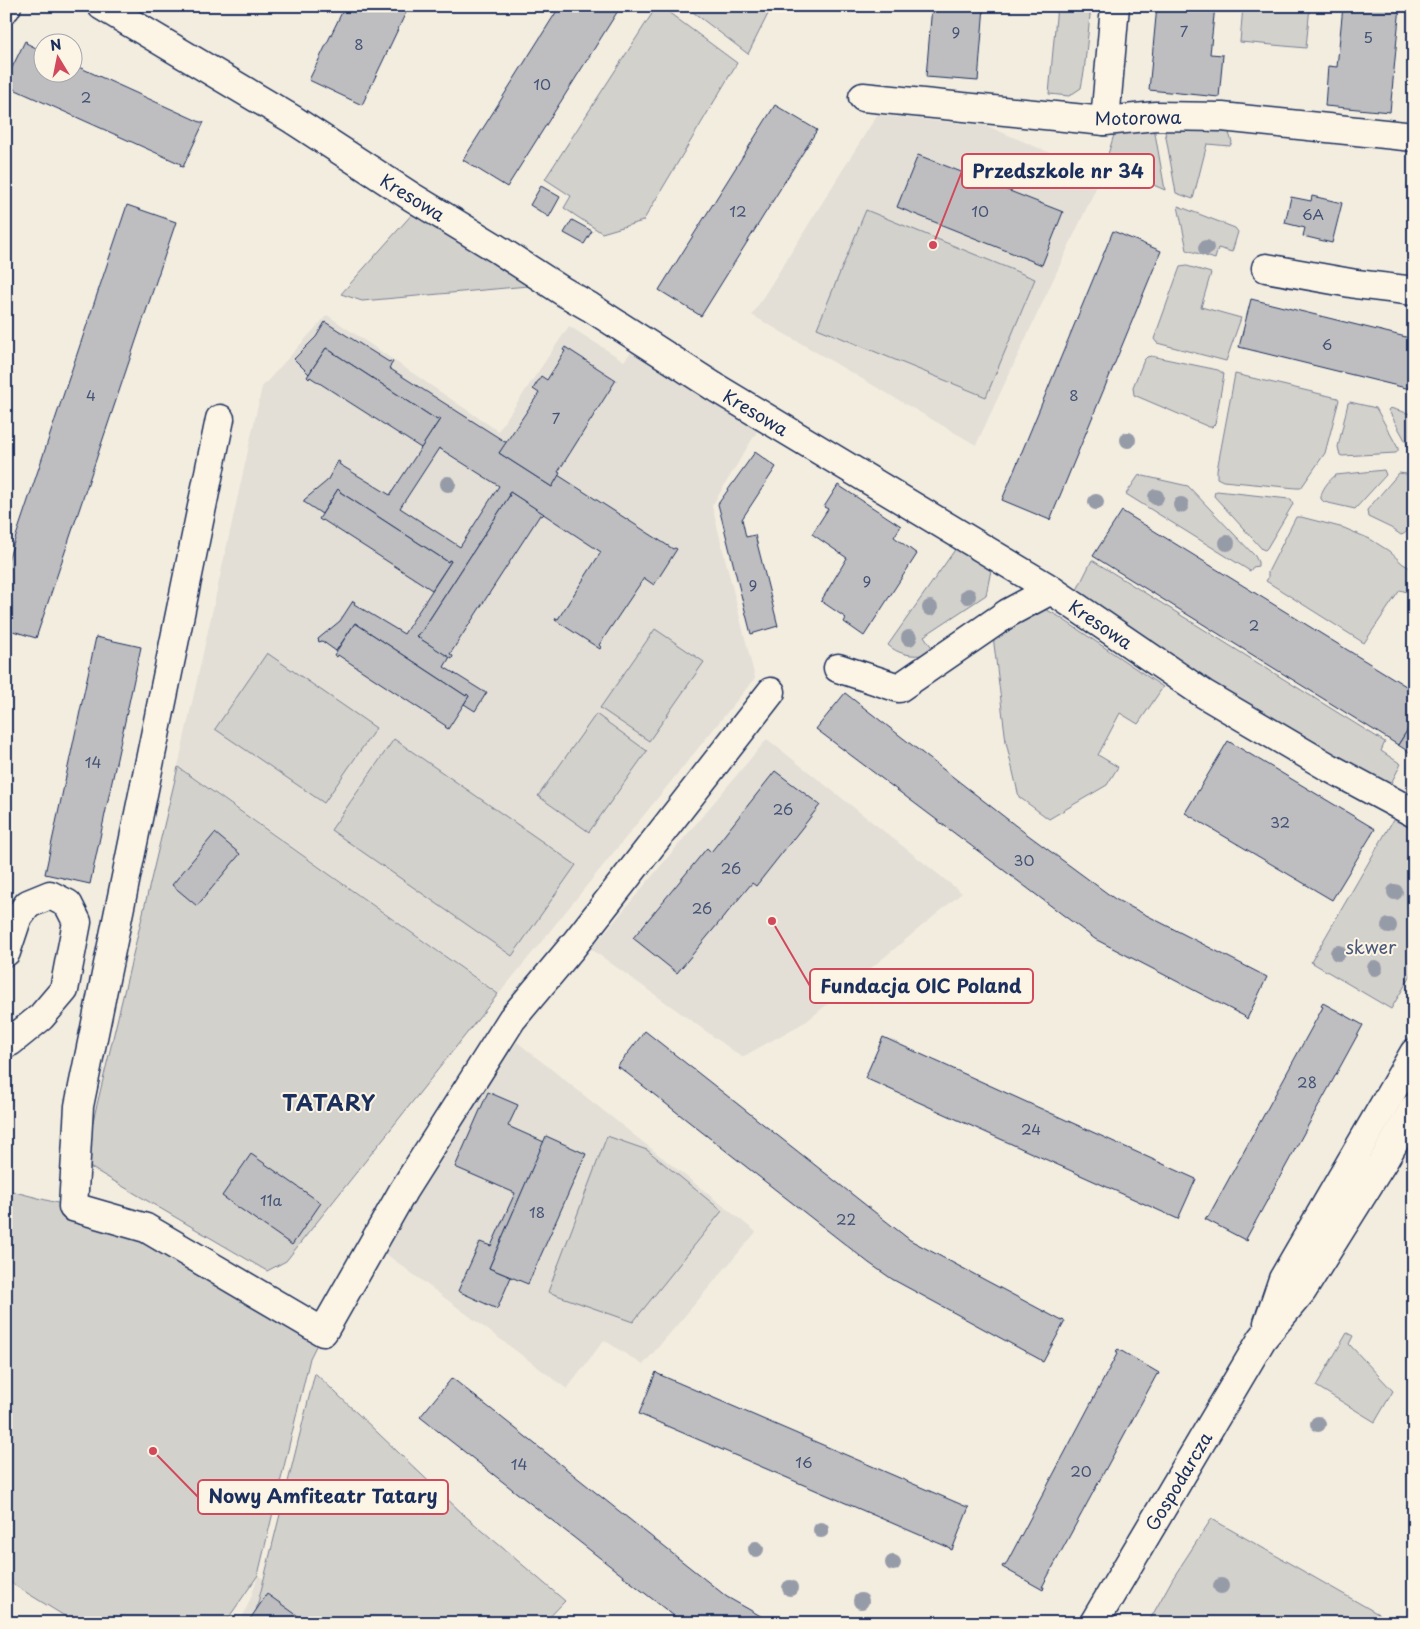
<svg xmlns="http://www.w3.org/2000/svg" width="1420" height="1629" font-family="'Playpen Sans',sans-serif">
  <rect width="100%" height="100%" fill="#f3ede0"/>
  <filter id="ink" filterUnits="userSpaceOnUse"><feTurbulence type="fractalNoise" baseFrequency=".02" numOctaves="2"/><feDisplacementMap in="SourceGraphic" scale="10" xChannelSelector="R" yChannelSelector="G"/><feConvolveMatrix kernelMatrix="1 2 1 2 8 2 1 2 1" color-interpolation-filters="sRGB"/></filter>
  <g filter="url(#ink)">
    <!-- built -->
    <g fill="#e3dfd6">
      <path d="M877,115l110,11 115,49 -126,270 -224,-130z"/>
      <path d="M327,315l171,116 71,-105 55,35 11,-14 124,81 -47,78 43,172 -256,316 -321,-228 84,-379z"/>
      <path d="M767,739l195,154 -155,128 -65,36 -151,-108z"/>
      <path d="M517,1042l239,190 -113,133 -39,-25 -37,49 -189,-141z"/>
      <path d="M258,1575l65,48h-83l11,-26z"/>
    </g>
    <!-- green -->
    <g fill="#d3d1cc" stroke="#778095">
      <path d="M657,6h3l77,57 -94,158 -41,12 -38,-25 7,-12 -26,-17z"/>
      <path d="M685,6h87l-24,48z"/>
      <path d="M1057,6h34l-7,66 -3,16 -12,8 -20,-2z"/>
      <path d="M1243,6h67l-4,42 -66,-6z"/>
      <path d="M1153,122l12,68 -60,-26 12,-39z"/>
      <path d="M1164,126l61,3 4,4 3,9 -2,4 -23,-2 -14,55 -17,-6z"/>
      <path d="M1178,206l57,22 3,4 -6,20 -14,-4 -3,11 -28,-9z"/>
      <path d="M866,210l169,69 -49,118 -169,-69z"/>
      <path d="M414,212l114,74 -166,15 -21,-7z"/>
      <path d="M1187,266l24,7 -10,34 40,11 -15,43 -69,-18 -3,-4 26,-72z"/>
      <path d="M1151,356l67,14 6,4 -9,50 -3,3h-3l-75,-32 -1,-8 11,-27 3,-3z"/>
      <path d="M1235,374l103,24 1,2 -14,53 -24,35h-5l-73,-7 -6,-3v-8z"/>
      <path d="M1350,402l26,6 22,40v3l-2,2 -54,3 -2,-1 -2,-8 10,-44z"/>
      <path d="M1390,408l24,7v38l-3,-2 -21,-38 -2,-3z"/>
      <path d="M1384,470l2,5 -31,34 -31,-7 -3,-3c-1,-8 8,-19 15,-24z"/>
      <path d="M1399,473l15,2v48c-5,3 -7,11 -13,12l-10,-7 -23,-11 -1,-7z"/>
      <path d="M1139,475l49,11 67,70 3,6v4l-5,1 -3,4 -124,-77z"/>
      <path d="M1217,491l72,8h2l2,5 -26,44 -2,2 -3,-1 -48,-53 1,-4z"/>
      <path d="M1296,517h5l43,11 26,11 19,12 14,13 11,6v24l-14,-4 -36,53 -98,-62 2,-3v-6z"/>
      <path d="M959,544l33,21 -6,30 -62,41 11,16c-16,6 -35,4 -47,-7z"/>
      <path d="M1092,560l293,182 -4,9 20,13 -12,23 -142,-79 -141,-89 -29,-29z"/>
      <path d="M1036,608l11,2 11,6 105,71 -25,37 -18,-11 -22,42 20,12 -11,18 -58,34 -30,-22 -13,-55 -13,-106z"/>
      <path d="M655,629l49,33 -55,79 -49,-33z"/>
      <path d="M267,653l109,75 -52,75 -109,-74z"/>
      <path d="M596,714l51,37 -58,81 -51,-36z"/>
      <path d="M394,739l182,126 -64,91 -181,-126z"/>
      <path d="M178,767l320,227 -212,267 -19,10 -184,-108z"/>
      <path d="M1396,815l18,11v144l-23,39 -80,-47z"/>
      <path d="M607,1136l40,14 75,61 -89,111 -85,-30z"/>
      <path d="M11,1191l62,16 250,125 -13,26 -52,217 -33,48h-149l-70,-43v-318l3,-1z"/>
      <path d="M1347,1333l6,3 -4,8 44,47 -18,31 -59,-36z"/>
      <path d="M315,1373l149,142 101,86 -21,22h-293l5,-12z"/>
      <path d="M1212,1518v1l182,104h-246l25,-45z"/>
    </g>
    <!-- building -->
    <g fill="#bebec0" stroke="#1b2f5e" fill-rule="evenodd">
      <path d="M345,6h64l-47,99 -53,-25z"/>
      <path d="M560,6h61l-114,181 -44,-27z"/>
      <path d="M932,6h52l-6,75 -52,-4z"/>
      <path d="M1157,6h58l-5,48 13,1 -4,42 -70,-7z"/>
      <path d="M1343,6h57l-10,106 -65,-6 3,-40 9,1z"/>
      <path d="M25,41l2,1 -1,1 16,8v21h30v-8l128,58h4l-21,45 -3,-1 1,-2 -174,-78 -1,1v-7z"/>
      <path d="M775,105l42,25 -116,186 -42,-26z"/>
      <path d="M918,155l145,57 -21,53 -145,-58z"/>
      <path d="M541,186l19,11 -11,20 -19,-12z"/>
      <path d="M1312,196l30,7 -10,40 -29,-7 2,-8 -20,-5 6,-26 20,4z"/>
      <path d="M127,205l49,17 -140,416 -30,-9v-63z"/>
      <path d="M572,220l20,11 -8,13 -20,-11z"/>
      <path d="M1113,231l48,20 -111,269 -48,-20z"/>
      <path d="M1251,299l163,40v51l-175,-43z"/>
      <path d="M325,322l64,40 1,-1 3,1 -4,6 118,75 -8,10 53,34 6,-12 115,74 2,-1 2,1 -23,36 -10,-7 -45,67 2,2 -1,2 -45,-29 1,-2 2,1 43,-67 -91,-60 -2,3h2l-90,139h-2l-2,2 34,21 -6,10 40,25h3l-12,19 -11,-7 5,-8 -2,-2 -1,2 -111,-73 -19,28 -14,-10 -3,1 -1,-3 22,-18 13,-20 2,1 -1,2 50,30 47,-73 -2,-1 -1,2 -108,-70v-1l-2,-2 -16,25 -18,-12v-2l23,-19 11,-20 2,1 -1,2 51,31 50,-76 -2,-1 -1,2 -111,-72 -17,26 -15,-15 22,-22zM439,448l60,38 -39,61 -60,-39z"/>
      <path d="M565,347l51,33 -58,92 2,1 -8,14 -53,-34 40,-60 -6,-4 8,-13 6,4 18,-29 -2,-1z"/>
      <path d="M326,348l111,72 1,-2 2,1 -19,29 -111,-71 -1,2 -2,-2z"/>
      <path d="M755,452l21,15 -34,52 4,18 9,-2 23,91 -27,8 -33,-130z"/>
      <path d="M838,485l63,41 -7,11 23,17 -53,82 -20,-14 2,-4 -25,-17 26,-43 -35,-24 16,-25 -4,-2z"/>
      <path d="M338,489l2,2v1l108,70 1,-2 2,1 -19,29 -109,-70 -1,1 -3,-2z"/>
      <path d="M510,492l34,22 -2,2 -2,-1 -90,139 3,2 -1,3 -36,-23 2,-2h2l90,-139h-2z"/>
      <path d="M1122,511l292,180v29l-16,25 -305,-189z"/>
      <path d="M355,623l111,73 1,-2 2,2 -21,33 -3,-2 1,-1 -108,-71 -1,2 -3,-2z"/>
      <path d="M96,637l45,10 -51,237 -45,-10z"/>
      <path d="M845,693l175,136 95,70 152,78 -20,42 -3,-3 -149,-77 -279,-210z"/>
      <path d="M1414,720v35l-16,-10z"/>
      <path d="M1228,741l147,88 -43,71 -147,-87z"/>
      <path d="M775,771l45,34 -64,81 -4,-3 -75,90 -44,-35 74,-90 4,4z"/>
      <path d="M215,833l25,21 -43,52 -25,-21z"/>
      <path d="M1323,1003l40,22 -117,214 2,1 -1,1 -42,-22 2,-3 1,1 115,-210 -2,-1z"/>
      <path d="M645,1031l265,209 152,81v-1l3,1 -22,41 -2,-1v-1l-149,-81 -23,-16 -250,-196v2l-2,-2z"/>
      <path d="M883,1037l313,142 -18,40 -313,-141z"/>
      <path d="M488,1092l30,13 -10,21 36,16 -55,126 22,9 -14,32 -39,-18 22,-49 11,4 24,-53 -60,-26z"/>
      <path d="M546,1136l40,18 -58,130 -39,-16z"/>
      <path d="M251,1154l70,49 -29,42 -70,-49z"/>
      <path d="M1118,1349l41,24 -1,2 -1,-1 -115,213h2l-1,3 -41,-23 1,-2 2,1 113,-214 -2,-1z"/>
      <path d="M656,1372l2,2 309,133h2l-17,43 -2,-1v-1l-311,-134z"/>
      <path d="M452,1378l275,219 46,26h-90l-263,-206z"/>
      <path d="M267,1594l41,29h-59l-1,-1z"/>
    </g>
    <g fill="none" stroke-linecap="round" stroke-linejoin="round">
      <defs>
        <g id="minor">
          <path d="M102,6l190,113 120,78 84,51 68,44 26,15 123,79 334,201 157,107 126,74 84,45"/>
          <path d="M6,8l1,-2"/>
          <path d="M863,97l242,24 51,-5 66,1 192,20"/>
          <path d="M1105,121l10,-115"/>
          <path d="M1266,268l90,16 58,7"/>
          <path d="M220,419l-141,687 -6,101 73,21 177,104 80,-141 109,-172 61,-73 198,-254"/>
          <path d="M838,668l61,20 109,-75 43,-23"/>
          <path d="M6,952l11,-33 11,-15 22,-9 18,9 9,18 -13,68 -23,27 -31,25h-4"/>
          <path d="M1268,1323l15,-44 131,-226"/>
          <path d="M1094,1623l168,-284 40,-48 82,-131 30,-52"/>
        </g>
      </defs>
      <!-- minor casing -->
      <use href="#minor" stroke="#1b2f5e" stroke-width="31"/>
      <!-- minor -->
      <use href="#minor" stroke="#fcf5e5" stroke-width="28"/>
    </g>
    <!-- trees -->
    <g fill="#969ba8">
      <circle cx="1206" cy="248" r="8"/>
      <circle cx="1128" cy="440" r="8"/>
      <circle cx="448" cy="484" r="8"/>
      <circle cx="1156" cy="497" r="8"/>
      <circle cx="1096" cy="502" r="8"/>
      <circle cx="1181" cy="505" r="8"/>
      <circle cx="1227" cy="543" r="8"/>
      <circle cx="968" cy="596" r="8"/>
      <circle cx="930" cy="608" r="8"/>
      <circle cx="909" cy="638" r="8"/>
      <circle cx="1395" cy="892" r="8"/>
      <circle cx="1389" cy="926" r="8"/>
      <circle cx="1338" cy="953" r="8"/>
      <circle cx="1375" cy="968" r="8"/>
      <circle cx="1318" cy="1424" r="8"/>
      <circle cx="821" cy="1530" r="8"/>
      <circle cx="756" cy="1549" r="8"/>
      <circle cx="893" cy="1563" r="8"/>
      <circle cx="1221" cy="1586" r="8"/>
      <circle cx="790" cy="1588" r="8"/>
      <circle cx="861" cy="1601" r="8"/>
    </g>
  </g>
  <g text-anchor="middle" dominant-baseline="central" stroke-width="4" stroke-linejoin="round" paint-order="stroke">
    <!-- number labels -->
    <g font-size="15" fill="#445376">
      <text x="1184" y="30">7</text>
      <text x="956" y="31">9</text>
      <text x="1368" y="36">5</text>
      <text x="359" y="43">8</text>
      <text x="542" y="83">10</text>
      <text x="86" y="96">2</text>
      <text x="738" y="210">12</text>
      <text x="980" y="210">10</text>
      <text x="1313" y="213">6A</text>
      <text x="1327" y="343">6</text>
      <text x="91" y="394">4</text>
      <text x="1074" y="394">8</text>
      <text x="556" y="417">7</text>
      <text x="867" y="580">9</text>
      <text x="753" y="584">9</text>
      <text x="1254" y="624">2</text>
      <text x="93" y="761">14</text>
      <text x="783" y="808">26</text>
      <text x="1280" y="821">32</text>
      <text x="1024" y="859">30</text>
      <text x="731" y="867">26</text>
      <text x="702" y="907">26</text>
      <text x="1307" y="1081">28</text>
      <text x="1031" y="1128">24</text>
      <text x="271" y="1199">11a</text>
      <text x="537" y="1211">18</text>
      <text x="846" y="1218">22</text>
      <text x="804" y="1461">16</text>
      <text x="519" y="1463">14</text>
      <text x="1081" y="1470">20</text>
    </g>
    <!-- street labels -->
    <g font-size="18" fill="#1b2f5e" stroke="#fcf5e5">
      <text transform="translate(1138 117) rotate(-1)">Motorowa</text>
      <text transform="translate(413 197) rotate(32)">Kresowa</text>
      <text transform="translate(756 412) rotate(31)">Kresowa</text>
      <text transform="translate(1101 624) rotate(34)">Kresowa</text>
      <text transform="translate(1178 1481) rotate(-59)">Gospodarcza</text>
    </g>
    <!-- park labels -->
    <g font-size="18" fill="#49587a" stroke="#fcf5e5">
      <text x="1371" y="946">skwer</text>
    </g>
    <!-- district labels -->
    <g font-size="22" font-weight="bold" letter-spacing="1" fill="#1b2f5e" stroke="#fcf5e5">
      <text x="329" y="1101">TATARY</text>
    </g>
  </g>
  <!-- callouts -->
  <path fill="none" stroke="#d1495b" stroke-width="2" d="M933 245L962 171M772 921L810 986M153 1451L198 1497"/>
  <g fill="#d1495b" stroke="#fcf5e5" stroke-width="2">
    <circle cx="933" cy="245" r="5"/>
    <circle cx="772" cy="921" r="5"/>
    <circle cx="153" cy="1451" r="5"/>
  </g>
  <g fill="#fcf5e5" stroke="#d1495b" stroke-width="2">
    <rect x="962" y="154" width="192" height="34" rx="5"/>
    <rect x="810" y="969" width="223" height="34" rx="5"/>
    <rect x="198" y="1480" width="250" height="34" rx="5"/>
  </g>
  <g font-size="19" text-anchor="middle" font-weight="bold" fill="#1b2f5e">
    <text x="1058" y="178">Przedszkole nr 34</text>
    <text x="921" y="993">Fundacja OIC Poland</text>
    <text x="323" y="1503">Nowy Amfiteatr Tatary</text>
  </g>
  <!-- margin -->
  <rect width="1420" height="1629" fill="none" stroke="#fcf5e5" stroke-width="25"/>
  <rect x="12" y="12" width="1395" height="1604" fill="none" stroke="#1b2f5e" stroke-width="2" filter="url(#ink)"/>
  <!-- north arrow -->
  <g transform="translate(58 58) rotate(350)"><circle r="24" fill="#fcf5e5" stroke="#a2a6af"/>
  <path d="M0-4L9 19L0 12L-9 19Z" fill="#d1495b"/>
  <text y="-8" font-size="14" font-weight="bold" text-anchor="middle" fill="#1b2f5e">N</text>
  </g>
</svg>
